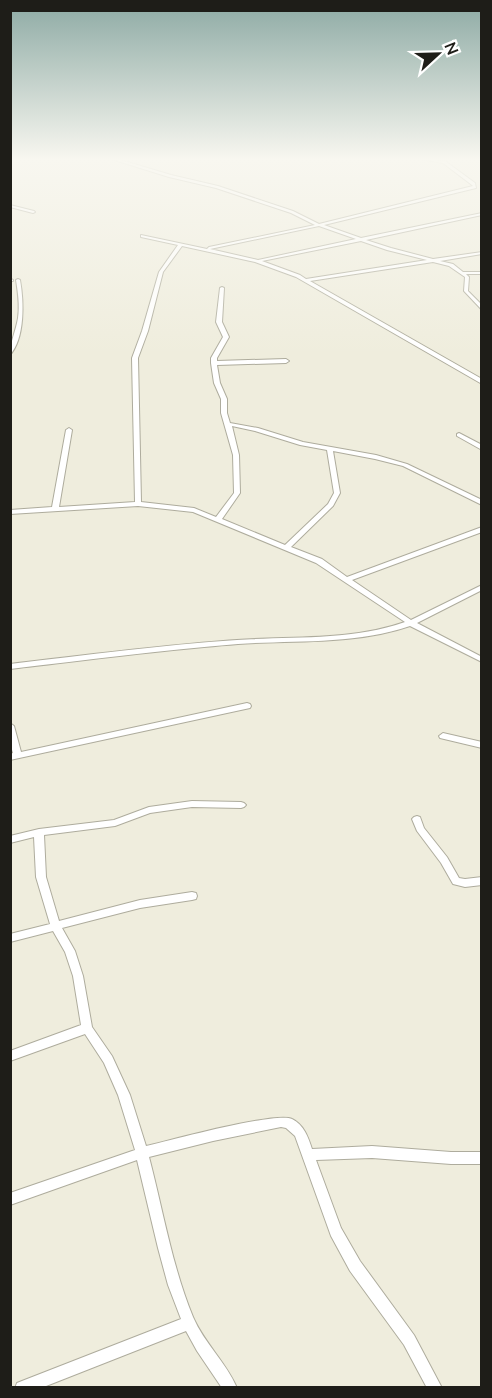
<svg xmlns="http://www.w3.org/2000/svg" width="492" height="1398" font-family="'Nunito Sans',sans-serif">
  <rect width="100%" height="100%" fill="#efeddd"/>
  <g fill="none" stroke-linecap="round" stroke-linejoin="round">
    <defs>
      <g id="minor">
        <path d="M108,158h6l57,17 47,11 75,25 26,13 154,-38 -1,-1 -29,-22 -28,-5 30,3 30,22 1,5 -152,37 37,13 121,-25v2l-116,25 25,8 42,11 49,-7v2l-42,7 13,3 10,8h19v2h-16l3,3 -1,14 14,14v5l-18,-19 1,-14 -16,-11 -16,-4 -123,19 172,98v5l-186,-107 -41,-15 -73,-16 -19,26 -15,59 -10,27 3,144 53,6 22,9 18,-24 -1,-38 -12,-42v-14l-7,-16 -3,-20v-5l12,-21 -7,-15 4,-34 2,-1 2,1 -2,34 7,15 -12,21v3l69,-2 3,2 -3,2 -69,2 3,18 7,16v14l3,10 28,5 45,14 73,13 31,9 75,36v5l-79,-39 -28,-7 -42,-8 7,42 -7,13 -42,41 31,12 25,18 135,-50v5l-130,48 59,40 71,-35v5l-65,33 65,34v5l-72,-36c-55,19 -115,14 -172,18 -76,6 -152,16 -228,25v-5c76,-9 152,-19 227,-24 56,-4 114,1 168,-18l-89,-59 -123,-51 -55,-6 -128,8v-4l42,-3 14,-77 3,-2 3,2 -13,77 76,-5 -3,-144 10,-27 17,-59 19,-27 -37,-8v-2l66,14 2,-2 106,-22 -24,-12 -75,-25 -47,-11zM319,226l37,13 -98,21 -48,-11zM361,241l26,9 40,10 -121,19 -6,-4 -38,-14zM232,426l23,5 45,14 27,5 7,43 -6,11 -43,41 -63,-26 18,-26 -1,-38z"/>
        <path d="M10,205l24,6 1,1 -2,1 -23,-6z"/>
        <path d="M10,278l3,2v1h-3z"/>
        <path d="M18,279l2,1c4,22 5,58 -10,75 0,-13 6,-24 8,-37 2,-13 0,-25 -2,-38z"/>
        <path d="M459,433l23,12v5l-25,-14v-2z"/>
        <path d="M247,703l3,1 1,2 -1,2 -240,52v-6l3,-1 -3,-10v-20l4,3 7,26z"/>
        <path d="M443,733l39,9v6l-42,-10 -1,-2z"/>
        <path d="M192,801l49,1 3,1 2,2 -2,2 -3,1 -49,-1 -42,6 -35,13 -71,9 2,42 13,44 81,-21 52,-8 4,1 1,3 -1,3 -4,1 -52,8 -78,20 13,23 8,25 9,51 20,29 18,39 16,51c22,-5 131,-35 146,-27 12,6 16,18 20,30l60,-3 79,6h31v12h-31l-79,-6 -56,2 25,68 19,33 54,74 28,53h-15l-23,-43 -54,-74 -19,-35 -36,-100 -9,-8 -5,-1 -68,14 -64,16c14,53 23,109 44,160 11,26 33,45 44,71h-15l-25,-37 -11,-20 -145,57h-26l2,-5 5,-2 159,-62 -13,-34 -10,-37 -21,-88 -127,45v-12l125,-43 -17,-55 -14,-32 -19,-29 -75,27v-10l71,-26 -8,-49 -8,-24 -12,-21 -43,11v-8l40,-10 -14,-47 -2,-40 -24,6v-7l29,-7 75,-9 35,-13z"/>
        <path d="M417,816l3,1 4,11 23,29 12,21 6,1 17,-2v8l-17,2 -12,-3 -12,-21 -24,-32 -5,-12 2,-2z"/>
      </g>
    </defs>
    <!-- minor casing -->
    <use href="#minor" stroke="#aeac9d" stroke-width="2"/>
    <!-- minor -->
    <use href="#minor" fill="#fff" fill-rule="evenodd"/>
  </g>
  <!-- sky -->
  <linearGradient id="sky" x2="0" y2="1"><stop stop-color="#8daaa4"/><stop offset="0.45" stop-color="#f8f7f0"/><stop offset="1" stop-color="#f8f7f0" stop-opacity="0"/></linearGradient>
  <rect width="492" height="354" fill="url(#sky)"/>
  <!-- border -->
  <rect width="492" height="1398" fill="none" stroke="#1e1d18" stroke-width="24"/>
  <!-- north arrow -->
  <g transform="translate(438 54) rotate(68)" stroke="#ffffff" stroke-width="4.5" paint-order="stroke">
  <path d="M0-4.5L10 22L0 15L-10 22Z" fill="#1e1d18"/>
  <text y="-9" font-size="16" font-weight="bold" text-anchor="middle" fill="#1e1d18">N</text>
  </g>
</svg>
